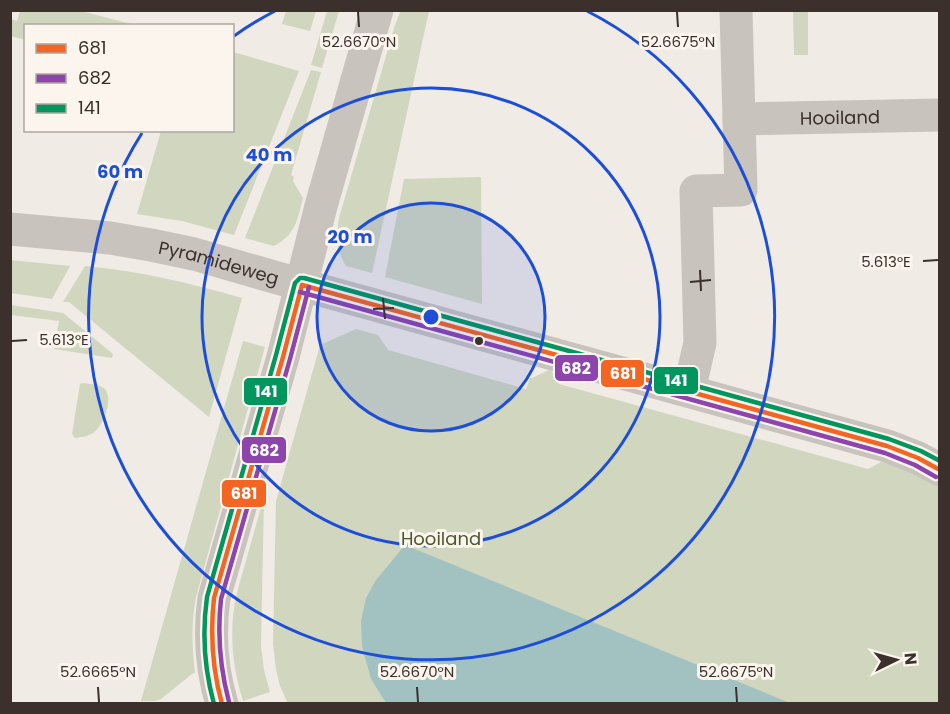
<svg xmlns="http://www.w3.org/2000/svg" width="950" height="714" font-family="Poppins,sans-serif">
  <rect width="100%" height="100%" fill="#f0ebe5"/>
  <!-- green -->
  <g fill="#d1d6bf">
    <path d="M401,10l28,1 -57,262 -26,-7c-11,-19 -10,-26 -7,-48l56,-193z"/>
    <path d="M20,11h61l54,14 -109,1 -1,14 -14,-4v-17l6,2z"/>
    <path d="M286,11h30l-6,20 -28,-7z"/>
    <path d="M327,11h12l-17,57 -11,-3z"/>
    <path d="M793,11h15v44h-14z"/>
    <path d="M233,52l66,19 -65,164 -52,-14 -45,-7 24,-83 71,-1z"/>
    <path d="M311,70l10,2 -30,103 3,2 -1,4 10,17c-6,23 -7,36 -29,48l-29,-8z"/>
    <path d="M481,177l1,127 -97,-27 19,-98z"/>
    <path d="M11,260l59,6 -18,33 -41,-6z"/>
    <path d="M85,266c54,5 105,17 157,32l-33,119 -140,-115h-6z"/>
    <path d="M11,305l52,8 50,41 -1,4 -58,-9 5,-28 -48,-6z"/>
    <path d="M356,329l22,6 10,15 138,39 4,-11h2l17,-8h2l8,14 309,85 13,-7 26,7 32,17v217l-651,1 -8,-18 -4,-17 -3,-25 3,-143 44,-156z"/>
    <path d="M243,341l22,6 -69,250c-5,26 -4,51 -1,76l-3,1 -31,25 -6,2h-14z"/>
    <path d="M83,383c6,1 14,1 19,4 14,7 2,39 -9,46 -6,4 -12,4 -18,5l-3,-4 8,-50z"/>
    <path d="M264,497l-3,149 3,24 6,22 -27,9c-11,-35 -14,-69 -7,-105z"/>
  </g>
  <!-- water -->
  <path fill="#a1c2c1" d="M405,545l385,158h-404l-15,-24 -9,-33 -1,-25 5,-23 10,-18z"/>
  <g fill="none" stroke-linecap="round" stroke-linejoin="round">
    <!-- minor -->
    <g stroke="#c9c3be" stroke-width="33">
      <path id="s1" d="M736,10l3,109 201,-4"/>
      <path id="s2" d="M10,229l100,9 41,7 43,9 108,31 585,161 31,12 22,12"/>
      <path d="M689,390l11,-47 -4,-152 45,-1 -2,-71"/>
      <path d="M222,704c-11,-36 -13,-70 -8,-106l69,-241 38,-151 56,-196"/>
    </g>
    <defs>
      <g id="bus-1">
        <path d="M302,285l585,161 31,12 22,12"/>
        <path d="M222,704c-10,-36 -12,-70 -8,-106l69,-241 19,-72"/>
      </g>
      <g id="bus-2">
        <path d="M300,292l585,161 30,12 21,12"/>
        <path d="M229,702c-9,-34 -12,-67 -8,-103l69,-240 19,-72"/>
      </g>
      <path id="bus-3" d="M214,704c-10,-36 -12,-71 -7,-107l69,-242 19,-72 5,-5h4l585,161 32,12 19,10"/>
    </defs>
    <!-- bus-1 casing -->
    <use href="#bus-1" stroke="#fbf5ee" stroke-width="9"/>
    <!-- bus-2 casing -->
    <use href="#bus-2" stroke="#fbf5ee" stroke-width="9"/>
    <!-- bus-3 casing -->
    <use href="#bus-3" stroke="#fbf5ee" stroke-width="9"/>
    <!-- bus-1 -->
    <use href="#bus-1" stroke="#f26522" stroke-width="4.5"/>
    <!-- bus-2 -->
    <use href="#bus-2" stroke="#8e44ad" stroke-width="4.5"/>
    <!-- bus-3 -->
    <use href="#bus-3" stroke="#00965e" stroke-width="4.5"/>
  </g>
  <!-- ticks -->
  <path fill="none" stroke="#3b302b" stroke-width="2" d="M358,12l1,15M677,12l1,15M923,261l15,-1M700,270l1,21M690,282l21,-2M383,298l2,21M373,309l21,-1M12,341l15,-1M98,687l1,15M417,687l1,15M736,687l1,15"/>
  <!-- distance rings -->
  <circle cx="431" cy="317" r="114" fill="#1d4ed8" fill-opacity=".12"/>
  <g fill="none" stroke="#1d4ed8" stroke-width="3">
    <circle cx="431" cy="317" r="114"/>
    <circle cx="431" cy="317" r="229"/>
    <path d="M234 36A343 343 0 0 1 275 11M587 11A343 343 0 1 1 142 133"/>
  </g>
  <!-- markers -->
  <circle fill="#3b302b" stroke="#fbf5ee" stroke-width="2" cx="479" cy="341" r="5"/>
  <g text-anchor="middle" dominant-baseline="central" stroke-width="6" stroke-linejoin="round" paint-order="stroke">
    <!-- street labels -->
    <g font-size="18" fill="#3b302b" stroke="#fbf5ee">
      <text stroke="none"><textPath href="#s1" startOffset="210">Hooiland</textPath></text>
      <text stroke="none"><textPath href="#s2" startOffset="212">Pyramideweg</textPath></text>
    </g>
    <!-- park labels -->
    <g font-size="18" fill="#4a5a2e" stroke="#fbf5ee">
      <text x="441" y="538">Hooiland</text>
    </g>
  </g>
  <g font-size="15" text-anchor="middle" fill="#3b302b" stroke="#fbf5ee" stroke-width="6" stroke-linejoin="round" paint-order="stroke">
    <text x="359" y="47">52.6670°N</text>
    <text x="678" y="47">52.6675°N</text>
    <text x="886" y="267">5.613°E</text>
    <text x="64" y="345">5.613°E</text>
    <text x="98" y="677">52.6665°N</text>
    <text x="417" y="677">52.6670°N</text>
    <text x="736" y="677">52.6675°N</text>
  </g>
  <circle cx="431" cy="317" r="9" fill="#1d4ed8" stroke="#fbf5ee" stroke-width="3"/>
  <g font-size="18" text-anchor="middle" font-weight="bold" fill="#1d4ed8" stroke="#fbf5ee" stroke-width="6" stroke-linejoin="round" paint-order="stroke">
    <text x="269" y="161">40 m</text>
    <text x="120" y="178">60 m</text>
    <text x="350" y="243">20 m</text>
  </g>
  <g stroke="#fbf5ee" stroke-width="2">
    <rect x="554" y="354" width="45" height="28" rx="6" fill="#8e44ad"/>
    <rect x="600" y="359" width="45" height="29" rx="6" fill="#f26522"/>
    <rect x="653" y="366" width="46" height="29" rx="6" fill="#00965e"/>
    <rect x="243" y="377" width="45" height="29" rx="6" fill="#00965e"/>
    <rect x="241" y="436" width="46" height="28" rx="6" fill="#8e44ad"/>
    <rect x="221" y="479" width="46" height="29" rx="6" fill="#f26522"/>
  </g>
  <g font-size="16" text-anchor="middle" font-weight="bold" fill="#fff">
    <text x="576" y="374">682</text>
    <text x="623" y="379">681</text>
    <text x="676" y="386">141</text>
    <text x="266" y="397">141</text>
    <text x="264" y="456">682</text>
    <text x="244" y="499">681</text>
  </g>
  <!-- border -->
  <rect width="950" height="714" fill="none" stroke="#3b302b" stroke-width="24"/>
  <!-- legend -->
  <rect x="24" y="24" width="210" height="108" fill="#fbf5ee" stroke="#aea6a0" stroke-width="1.5"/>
  <rect x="36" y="44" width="30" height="9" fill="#f26522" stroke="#aea6a0" stroke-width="1.5"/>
  <text x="78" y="54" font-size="18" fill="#3b302b">681</text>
  <rect x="36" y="74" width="30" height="9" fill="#8e44ad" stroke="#aea6a0" stroke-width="1.5"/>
  <text x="78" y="84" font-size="18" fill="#3b302b">682</text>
  <rect x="36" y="104" width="30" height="9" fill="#00965e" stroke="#aea6a0" stroke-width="1.5"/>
  <text x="78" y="114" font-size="18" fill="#3b302b">141</text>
  <!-- north arrow -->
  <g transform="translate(896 660) rotate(85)" stroke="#fbf5ee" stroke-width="4.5" paint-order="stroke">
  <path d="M0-4.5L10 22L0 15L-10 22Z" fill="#3b302b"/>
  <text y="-9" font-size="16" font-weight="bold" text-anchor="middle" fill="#3b302b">N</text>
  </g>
</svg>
